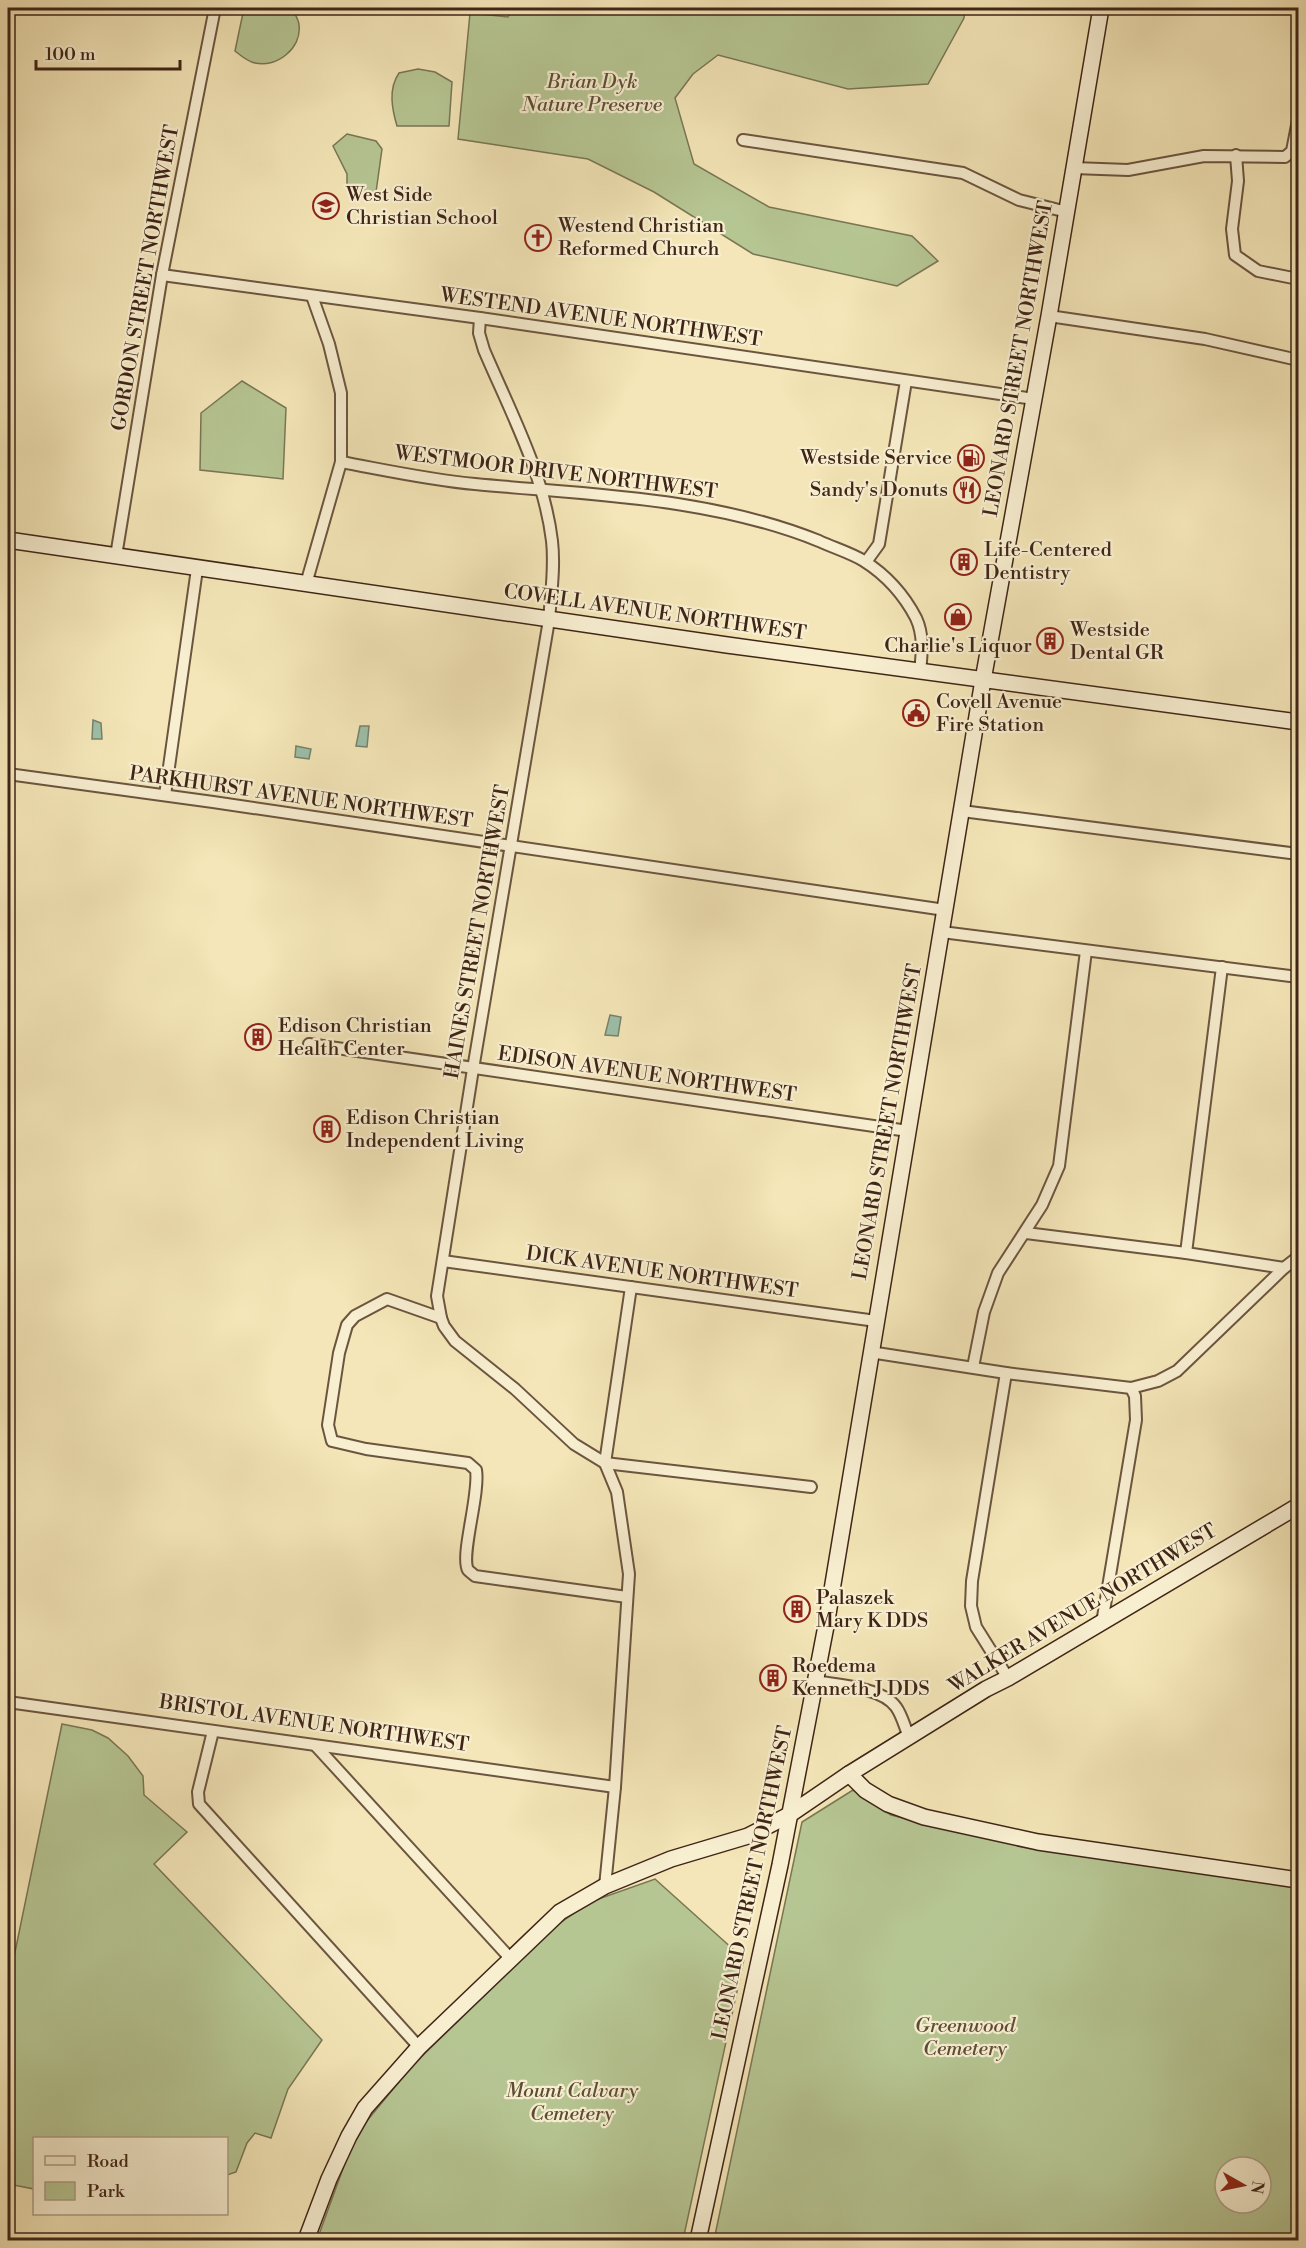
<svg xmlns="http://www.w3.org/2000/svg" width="1306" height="2248" font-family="'Libre Bodoni',serif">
  <rect width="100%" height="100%" fill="#f4e6b8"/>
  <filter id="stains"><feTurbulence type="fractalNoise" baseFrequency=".00333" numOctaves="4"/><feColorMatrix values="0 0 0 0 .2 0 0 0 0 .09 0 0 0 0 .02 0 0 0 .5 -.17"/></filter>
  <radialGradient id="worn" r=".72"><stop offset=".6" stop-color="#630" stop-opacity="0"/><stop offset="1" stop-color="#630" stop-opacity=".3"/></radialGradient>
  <!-- green -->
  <g fill="#b6c693" stroke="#7a7655" stroke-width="1.5" fill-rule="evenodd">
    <path d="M244,8h48c2,5 7,12 7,17 3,23 -22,43 -44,38 -7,-1 -15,-8 -20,-12z"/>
    <path d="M512,8h453l-1,10 -36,66 -80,5 -130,-34 -25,19 -18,24 19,66 75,43 143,29 26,25 -41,25 -144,-32 -99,-62 -66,-33 -130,-20 12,-126 38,4z"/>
    <path d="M418,69l17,3 17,10 -3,44h-52c-5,-17 -9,-37 2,-53z"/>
    <path d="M347,134l29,7 6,8 -6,43 -4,3 -8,-2 -2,-3 -15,-3v-13l-14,-28z"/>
    <path d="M242,381l44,27 -3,71 -83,-9 1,-57z"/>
    <path d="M62,1724l30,6 16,8 20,18 15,20 1,19 43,37 -33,32 168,176 -34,49 -17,49 -16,-5 -8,10 -11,29 -9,3 -1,-37h-192v51l-26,-5v-198z"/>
    <path d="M853,1790l38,25 58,14 349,52v359h-584l88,-418zM1225,2167h36v36h-36z"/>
    <path d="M655,1879l89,80 -61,281h-366l32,-88 17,-30 46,-56 141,-138 37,-26z"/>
  </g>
  <!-- water -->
  <g fill="#9dc0a9" stroke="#77826f" stroke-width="1.5">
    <path d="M93,720l8,3 1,16h-10z"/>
    <path d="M360,726h9l-2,21 -11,-1z"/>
    <path d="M296,746l15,3 -2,10 -14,-2z"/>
    <path d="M610,1015l11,2 -3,19 -13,-1z"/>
  </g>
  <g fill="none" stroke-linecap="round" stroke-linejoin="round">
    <defs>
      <g id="street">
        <path d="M743,140l220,33 56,27 48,12"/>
        <path d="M1236,155l2,26 -6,48 3,26 23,16 40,8"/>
        <path d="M1074,168l54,2 76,-14 81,1 7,-6 6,-31"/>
        <path d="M162,275l318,43 554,81"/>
        <path d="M1049,316l156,23 93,21"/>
        <path d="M480,318l-1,15 5,17c26,61 60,124 68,191 3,26 -1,53 -3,79l-76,449 -36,227 4,22 3,8 11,15 60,48 59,55 31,19 206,24"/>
        <path d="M341,462c44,8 89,18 134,22 116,11 235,13 344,57 15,7 32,12 45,20 22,14 40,34 52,57 8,17 6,35 4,54"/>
        <path d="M116,556l46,-281 53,-267"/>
        <path d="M866,562l13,-18 27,-163"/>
        <path d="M306,584l35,-122v-69l-12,-49 -17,-48"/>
        <path d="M8,705v-1"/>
        <path d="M8,774l205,28 732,108"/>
        <path d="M165,795l32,-226"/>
        <path d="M962,811l336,43"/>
        <path d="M942,932l356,45"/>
        <path d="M309,1044l599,87"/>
        <path d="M1026,1233l160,20 98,15"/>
        <path d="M1186,1253l36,-286"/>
        <path d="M443,1261l433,60"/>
        <path d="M441,1318l-54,-19 -32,17 -8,9 -8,28 -11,72 4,16 34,8 102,14 8,7c4,24 -16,86 -8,100 2,2 5,4 7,6l152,21"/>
        <path d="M870,1352l136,21 125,15 27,-7 19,-10 107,-103 14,-11"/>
        <path d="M973,1367l11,-55 14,-39 44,-68 17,-39 27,-215"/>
        <path d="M1006,1373l-34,208 -1,25 5,21 32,51"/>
        <path d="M1102,1623l34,-203 -1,-24 -4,-8"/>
        <path d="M815,1681c22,4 67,6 81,26 6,8 9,21 13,30"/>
        <path d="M8,1702l607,85"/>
        <path d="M213,1731l-15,61 1,12 220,243"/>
        <path d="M316,1746l194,212"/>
        <path d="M605,1886l10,-99 14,-213 -12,-82 -12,-29 26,-176"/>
      </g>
      <g id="secondary">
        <path d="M8,540l719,105 571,77"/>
        <path d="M849,1774l16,16 23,14 36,13 114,25 260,38"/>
        <path d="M306,2240l23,-61 20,-43 16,-28 54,-61 141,-135 45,-26 66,-27 77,-23 41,-21 60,-41 137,-85 22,-11 290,-172"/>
        <path d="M698,2240l82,-375 46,-239 157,-946 66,-364 52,-308"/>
      </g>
    </defs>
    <!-- street casing -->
    <use href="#street" stroke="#6c553f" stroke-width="14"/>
    <!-- secondary casing -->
    <use href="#secondary" stroke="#3f2517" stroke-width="18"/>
    <!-- street -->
    <use href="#street" stroke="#f8efd1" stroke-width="10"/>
    <!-- secondary -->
    <use href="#secondary" stroke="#f8efd1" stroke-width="15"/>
  </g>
  <!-- icons -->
  <defs>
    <symbol id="school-ring" viewBox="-11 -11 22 22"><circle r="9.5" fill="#f8efd1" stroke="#8f2418" stroke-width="1.5"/><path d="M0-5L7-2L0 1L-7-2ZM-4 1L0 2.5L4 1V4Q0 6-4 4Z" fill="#8f2418"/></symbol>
    <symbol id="church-ring" viewBox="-11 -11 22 22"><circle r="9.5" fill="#f8efd1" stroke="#8f2418" stroke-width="1.5"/><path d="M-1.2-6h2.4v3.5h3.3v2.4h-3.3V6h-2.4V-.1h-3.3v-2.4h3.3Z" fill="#8f2418"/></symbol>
    <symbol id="fuel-ring" viewBox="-11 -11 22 22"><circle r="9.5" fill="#f8efd1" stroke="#8f2418" stroke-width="1.5"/><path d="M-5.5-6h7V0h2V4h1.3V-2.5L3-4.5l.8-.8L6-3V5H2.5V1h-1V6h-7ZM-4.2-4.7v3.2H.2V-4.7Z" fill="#8f2418"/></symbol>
    <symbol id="restaurant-ring" viewBox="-11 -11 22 22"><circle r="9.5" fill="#f8efd1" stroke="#8f2418" stroke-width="1.5"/><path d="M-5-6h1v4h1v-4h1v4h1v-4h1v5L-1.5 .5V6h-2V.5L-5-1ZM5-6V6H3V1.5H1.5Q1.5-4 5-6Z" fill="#8f2418"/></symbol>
    <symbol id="building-ring" viewBox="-11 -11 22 22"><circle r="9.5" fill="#f8efd1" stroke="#8f2418" stroke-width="1.5"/><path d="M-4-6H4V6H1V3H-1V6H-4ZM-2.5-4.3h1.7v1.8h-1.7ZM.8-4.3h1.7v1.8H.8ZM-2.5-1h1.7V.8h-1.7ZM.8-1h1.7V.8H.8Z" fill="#8f2418"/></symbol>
    <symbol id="shop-ring" viewBox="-11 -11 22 22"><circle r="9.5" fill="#f8efd1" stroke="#8f2418" stroke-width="1.5"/><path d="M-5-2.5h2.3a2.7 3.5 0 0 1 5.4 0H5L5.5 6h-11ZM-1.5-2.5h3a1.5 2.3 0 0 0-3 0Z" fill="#8f2418"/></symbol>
    <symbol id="civic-ring" viewBox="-11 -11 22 22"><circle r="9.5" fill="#f8efd1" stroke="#8f2418" stroke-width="1.5"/><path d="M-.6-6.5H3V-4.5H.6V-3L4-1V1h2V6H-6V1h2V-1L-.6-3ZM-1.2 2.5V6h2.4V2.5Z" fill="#8f2418"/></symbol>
  </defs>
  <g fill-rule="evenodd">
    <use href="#school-ring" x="311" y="191" width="30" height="30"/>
    <use href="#church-ring" x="523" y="223" width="30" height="30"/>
    <use href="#fuel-ring" x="956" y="443" width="30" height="30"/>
    <use href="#restaurant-ring" x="952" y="475" width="30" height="30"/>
    <use href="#building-ring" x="949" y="547" width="30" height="30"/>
    <use href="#shop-ring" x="943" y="602" width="30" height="30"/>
    <use href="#building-ring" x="1035" y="626" width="30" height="30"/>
    <use href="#civic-ring" x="901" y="698" width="30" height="30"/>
    <use href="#building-ring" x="243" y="1022" width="30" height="30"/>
    <use href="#building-ring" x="312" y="1114" width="30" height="30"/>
    <use href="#building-ring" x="782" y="1594" width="30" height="30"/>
    <use href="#building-ring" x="758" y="1663" width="30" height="30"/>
  </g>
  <g text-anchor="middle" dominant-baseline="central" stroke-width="4.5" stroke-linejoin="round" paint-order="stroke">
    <!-- park labels -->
    <g font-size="20" font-style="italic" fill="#5d4d36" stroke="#f8efd1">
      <text x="592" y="82">Brian Dyk<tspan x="592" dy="23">Nature Preserve</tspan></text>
      <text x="965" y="2026">Greenwood<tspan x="965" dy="23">Cemetery</tspan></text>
      <text x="572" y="2091">Mount Calvary<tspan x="572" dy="23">Cemetery</tspan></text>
    </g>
    <!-- poi labels -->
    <g font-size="20" fill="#3f2517" stroke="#f8efd1" text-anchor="start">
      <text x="346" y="195">West Side<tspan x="346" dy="23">Christian School</tspan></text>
      <text x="558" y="226">Westend Christian<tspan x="558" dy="23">Reformed Church</tspan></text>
      <text x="952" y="458" text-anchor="end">Westside Service</text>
      <text x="948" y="490" text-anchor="end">Sandy's Donuts</text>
      <text x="984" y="550">Life-Centered<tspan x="984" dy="23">Dentistry</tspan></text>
      <text x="1070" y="630">Westside<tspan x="1070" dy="23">Dental GR</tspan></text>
      <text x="958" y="646" text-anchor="middle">Charlie's Liquor</text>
      <text x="936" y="702">Covell Avenue<tspan x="936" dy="23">Fire Station</tspan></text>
      <text x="278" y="1026">Edison Christian<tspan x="278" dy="23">Health Center</tspan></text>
      <text x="346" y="1118">Edison Christian<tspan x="346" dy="23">Independent Living</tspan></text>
      <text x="816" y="1598">Palaszek<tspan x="816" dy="23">Mary K DDS</tspan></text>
      <text x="792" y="1666">Roedema<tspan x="792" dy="23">Kenneth J DDS</tspan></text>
    </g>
    <!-- street labels -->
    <g font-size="20" fill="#3f2517" stroke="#f8efd1">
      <text transform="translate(146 278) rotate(-80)">GORDON STREET NORTHWEST</text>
      <text transform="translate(601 318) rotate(8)">WESTEND AVENUE NORTHWEST</text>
      <text transform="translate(1019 359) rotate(-80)">LEONARD STREET NORTHWEST</text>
      <text transform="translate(556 473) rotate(7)">WESTMOOR DRIVE NORTHWEST</text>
      <text transform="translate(655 613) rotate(8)">COVELL AVENUE NORTHWEST</text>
      <text transform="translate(301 798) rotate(8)">PARKHURST AVENUE NORTHWEST</text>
      <text transform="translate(478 932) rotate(-80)">HAINES STREET NORTHWEST</text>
      <text transform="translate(647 1075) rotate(8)">EDISON AVENUE NORTHWEST</text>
      <text transform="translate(888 1122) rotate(-80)">LEONARD STREET NORTHWEST</text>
      <text transform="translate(662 1273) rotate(8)">DICK AVENUE NORTHWEST</text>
      <text transform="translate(1083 1609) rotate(-31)">WALKER AVENUE NORTHWEST</text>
      <text transform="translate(314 1724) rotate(8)">BRISTOL AVENUE NORTHWEST</text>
      <text transform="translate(753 1883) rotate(-78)">LEONARD STREET NORTHWEST</text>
    </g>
  </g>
  <!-- margin -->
  <rect width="1306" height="2248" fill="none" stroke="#f4e6b8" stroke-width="30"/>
  <rect x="9" y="9" width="1288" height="2230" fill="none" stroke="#3f2517" stroke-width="3"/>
  <rect x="15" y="15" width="1276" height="2218" fill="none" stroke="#3f2517" stroke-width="1.5"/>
  <!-- legend -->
  <rect x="33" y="2137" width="195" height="78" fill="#f8efd1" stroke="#ae9e87" stroke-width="1.5"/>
  <rect x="45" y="2156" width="30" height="9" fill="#f8efd1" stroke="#ae9e87" stroke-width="1.5"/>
  <text x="87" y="2167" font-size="18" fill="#3f2517">Road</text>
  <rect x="45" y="2182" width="30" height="18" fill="#b6c693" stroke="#ae9e87" stroke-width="1.5"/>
  <text x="87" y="2197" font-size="18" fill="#3f2517">Park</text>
  <!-- north arrow -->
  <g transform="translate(1243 2185) rotate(99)"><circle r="28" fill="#f8efd1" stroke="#ae9e87" stroke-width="1.5"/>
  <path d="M0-4.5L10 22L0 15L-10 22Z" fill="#8f2418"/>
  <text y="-9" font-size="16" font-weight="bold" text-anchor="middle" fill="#3f2517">N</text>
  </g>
  <!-- scale -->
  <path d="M36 60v9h144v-9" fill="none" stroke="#3f2517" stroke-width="3"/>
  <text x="45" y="60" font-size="18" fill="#3f2517" stroke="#f8efd1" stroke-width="4.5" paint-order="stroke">100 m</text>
  <rect width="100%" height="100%" filter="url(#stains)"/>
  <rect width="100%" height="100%" fill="url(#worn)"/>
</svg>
